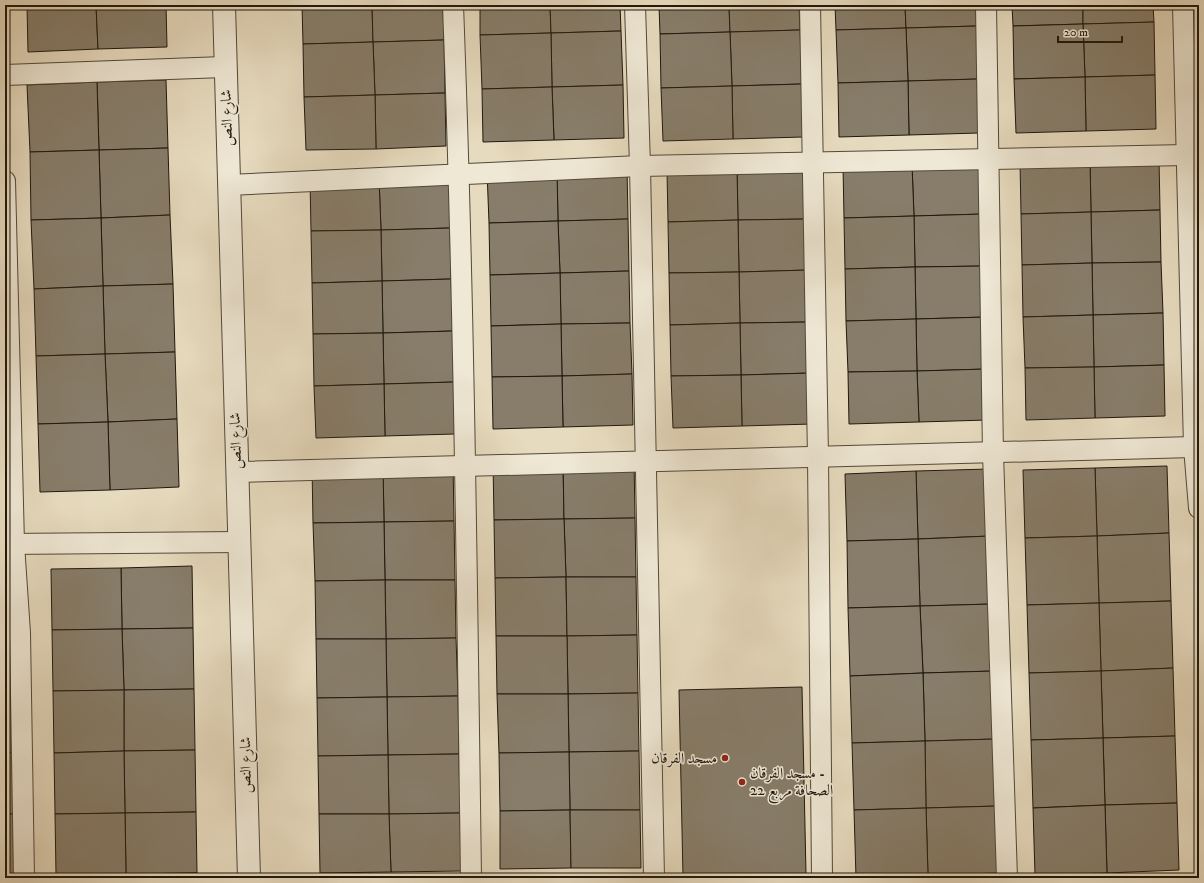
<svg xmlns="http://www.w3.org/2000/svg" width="1204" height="883" font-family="'IM FELL DW Pica',Amiri,serif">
  <rect width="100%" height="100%" fill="#e7dbbf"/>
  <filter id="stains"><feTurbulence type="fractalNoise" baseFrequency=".005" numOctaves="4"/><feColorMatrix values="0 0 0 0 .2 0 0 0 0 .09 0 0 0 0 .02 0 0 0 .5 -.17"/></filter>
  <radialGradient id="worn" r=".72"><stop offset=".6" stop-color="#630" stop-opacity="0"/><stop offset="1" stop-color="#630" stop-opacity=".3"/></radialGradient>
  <!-- building -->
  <g fill="#877d6a" stroke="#1f180e">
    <path d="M27,5h69l2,44 -70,3z"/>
    <path d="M96,5h70l1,42 -69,2z"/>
    <path d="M302,5h70l1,37 -70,2z"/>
    <path d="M372,5h71l1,35 -71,2z"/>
    <path d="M480,5h70l1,28 -71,2z"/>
    <path d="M550,5h70l1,26 -70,2z"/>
    <path d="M659,5h70l1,27 -70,2z"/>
    <path d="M729,5h70l1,25 -70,2z"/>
    <path d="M835,5h70l1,23 -70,2z"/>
    <path d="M905,5h71l1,21 -71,2z"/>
    <path d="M1012,5h71v19l-70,2z"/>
    <path d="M1083,5h70l1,17 -71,2z"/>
    <path d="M1154,22l1,53 -70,2 -2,-53z"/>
    <path d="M1083,24l2,53 -71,2 -1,-53z"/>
    <path d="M977,26l1,53 -70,2 -2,-53z"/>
    <path d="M906,28l2,53 -70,2 -2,-53z"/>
    <path d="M800,30l2,54 -70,2 -2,-54z"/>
    <path d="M621,31l2,54 -71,2 -1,-54z"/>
    <path d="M730,32l2,54 -71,2 -1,-54z"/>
    <path d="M551,33l1,54 -70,2 -2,-54z"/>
    <path d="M444,40l1,53 -70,2 -2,-53z"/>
    <path d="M373,42l2,53 -71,2 -1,-53z"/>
    <path d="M1155,75l1,54 -70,2 -1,-54z"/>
    <path d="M1085,77l1,54 -70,2 -2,-54z"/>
    <path d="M978,79l1,54 -70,2 -1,-54z"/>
    <path d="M166,80l2,68 -69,2 -2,-68z"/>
    <path d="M908,81l1,54 -70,2 -1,-54z"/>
    <path d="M97,82l2,68 -69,2 -3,-67z"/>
    <path d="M802,84l1,53 -70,2 -1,-53z"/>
    <path d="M623,85l1,53 -70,2 -2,-53z"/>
    <path d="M732,86l1,53 -70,2 -2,-53z"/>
    <path d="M552,87l2,53 -71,2 -1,-53z"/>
    <path d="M445,93l1,53 -70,3 -1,-54z"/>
    <path d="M375,95l1,54 -70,1 -2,-53z"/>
    <path d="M168,148l2,67 -69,3 -2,-68z"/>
    <path d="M99,150l2,68 -70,2 -1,-68z"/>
    <path d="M1159,159l1,51 -69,2 -1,-52z"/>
    <path d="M1090,160l1,52 -70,2 -1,-52z"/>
    <path d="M982,163l1,51 -69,2 -2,-51z"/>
    <path d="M912,165l2,51 -70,2 -1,-52z"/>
    <path d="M806,167l1,52 -69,1 -1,-51z"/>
    <path d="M627,168l1,51 -70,2 -1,-51z"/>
    <path d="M737,169l1,51 -70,2 -1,-51z"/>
    <path d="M557,170l1,51 -69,2 -2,-52z"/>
    <path d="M449,177l1,51 -69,2 -2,-52z"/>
    <path d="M379,178l2,52 -70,1 -1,-51z"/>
    <path d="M1160,210l1,52 -69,1 -1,-51z"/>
    <path d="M1091,212l1,51 -70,2 -1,-51z"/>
    <path d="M983,214l1,52 -69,1 -1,-51z"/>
    <path d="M170,215l3,69 -70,2 -2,-68z"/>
    <path d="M914,216l1,51 -70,2 -1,-51z"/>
    <path d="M101,218l2,68 -69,3 -3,-69z"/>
    <path d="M628,219l1,52 -69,2 -2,-52z"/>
    <path d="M807,219l2,51 -70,2 -1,-52z"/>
    <path d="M738,220l1,52 -70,1 -1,-51z"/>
    <path d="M558,221l2,52 -70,2 -1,-52z"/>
    <path d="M450,228l1,51 -69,2 -1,-51z"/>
    <path d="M381,230l1,51 -70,2 -1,-52z"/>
    <path d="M1161,262l2,51 -70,2 -1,-52z"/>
    <path d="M1092,263l1,52 -70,2 -1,-52z"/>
    <path d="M984,266l2,51 -70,2 -1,-52z"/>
    <path d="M915,267l1,52 -70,2 -1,-52z"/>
    <path d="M809,270l1,52 -70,1 -1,-51z"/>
    <path d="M629,271l1,52 -69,1 -1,-51z"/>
    <path d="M739,272l1,51 -70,2 -1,-52z"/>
    <path d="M560,273l1,51 -70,2 -1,-51z"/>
    <path d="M451,279l2,52 -70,2 -1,-52z"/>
    <path d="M382,281l1,52 -70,1 -1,-51z"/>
    <path d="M173,284l2,68 -70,2 -2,-68z"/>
    <path d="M103,286l2,68 -69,2 -2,-67z"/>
    <path d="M1163,313l1,52 -70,2 -1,-52z"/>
    <path d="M1093,315l1,52 -69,1 -2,-51z"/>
    <path d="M986,317l1,52 -70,2 -1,-52z"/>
    <path d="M916,319l1,52 -69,1 -2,-51z"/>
    <path d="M810,322l1,51 -70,2 -1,-52z"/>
    <path d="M630,323l2,51 -70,2 -1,-52z"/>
    <path d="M740,323l1,52 -70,1 -1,-51z"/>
    <path d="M561,324l1,52 -70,1 -1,-51z"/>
    <path d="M453,331l1,51 -70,2 -1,-51z"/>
    <path d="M383,333l1,51 -70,2 -1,-52z"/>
    <path d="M175,352l2,67 -69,3 -3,-68z"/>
    <path d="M105,354l3,68 -70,2 -2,-68z"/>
    <path d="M1164,365l1,51 -70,2 -1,-51z"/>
    <path d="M1094,367l1,51 -69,2 -1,-52z"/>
    <path d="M987,369l1,51 -69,2 -2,-51z"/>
    <path d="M917,371l2,51 -70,2 -1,-52z"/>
    <path d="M811,373l1,51 -70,2 -1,-51z"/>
    <path d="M632,374l1,51 -70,2 -1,-51z"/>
    <path d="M741,375l1,51 -69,2 -2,-52z"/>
    <path d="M562,376l1,51 -70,2 -1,-52z"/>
    <path d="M454,382l1,52 -70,2 -1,-52z"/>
    <path d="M384,384l1,52 -69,2 -2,-52z"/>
    <path d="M177,419l2,68 -69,3 -2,-68z"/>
    <path d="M108,422l2,68 -70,2 -2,-68z"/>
    <path d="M563,460l1,59 -70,1 -1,-59z"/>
    <path d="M563,460h71l1,58 -71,1z"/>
    <path d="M453,463l1,58 -70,1 -1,-58z"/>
    <path d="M383,464l1,58 -71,1 -1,-58z"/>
    <path d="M1167,466l2,67 -72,3 -2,-68z"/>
    <path d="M1095,468l2,68 -72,2 -2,-68z"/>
    <path d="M989,469l1,67 -72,3 -2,-68z"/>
    <path d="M916,471l2,68 -71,2 -2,-67z"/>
    <path d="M635,518l1,59h-70l-2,-58z"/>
    <path d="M564,519l2,58 -71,1 -1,-58z"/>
    <path d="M454,521l1,59h-70l-1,-58z"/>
    <path d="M384,522l1,58 -70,1 -2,-58z"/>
    <path d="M1169,533l2,68 -72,2 -2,-67z"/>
    <path d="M990,536l2,68 -72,2 -2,-67z"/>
    <path d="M1097,536l2,67 -72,2 -2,-67z"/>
    <path d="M918,539l2,67 -72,2 -1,-67z"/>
    <path d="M192,566l1,62 -71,1 -1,-61z"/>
    <path d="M15,568l1,62h-11v-61z"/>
    <path d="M121,568l1,61 -70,1 -1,-61z"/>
    <path d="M566,577l1,59h-71l-1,-58z"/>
    <path d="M566,577h70l1,58 -70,1z"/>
    <path d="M385,580h70l1,58 -70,1z"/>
    <path d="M385,580l1,59h-70l-1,-58z"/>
    <path d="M1171,601l2,67 -72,3 -2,-68z"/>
    <path d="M1099,603l2,68 -72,2 -2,-68z"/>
    <path d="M992,604l2,67 -71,2 -3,-67z"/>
    <path d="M920,606l3,67 -73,3 -2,-68z"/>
    <path d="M193,628l1,61 -70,1 -2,-61z"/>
    <path d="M122,629l2,61 -71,1 -1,-61z"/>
    <path d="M5,630h11l1,61h-12z"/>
    <path d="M637,635l1,58 -70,1 -1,-58z"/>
    <path d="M496,636h71l1,58h-71z"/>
    <path d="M456,638l2,58 -71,1 -1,-58z"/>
    <path d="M316,639h70l1,58 -70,1z"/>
    <path d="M1173,668l2,68 -72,2 -2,-67z"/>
    <path d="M994,671l2,68 -71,2 -2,-68z"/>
    <path d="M1101,671l2,67 -72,2 -2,-67z"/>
    <path d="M923,673l2,68 -73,2 -2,-67z"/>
    <path d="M802,687l4,187 -123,3 -4,-187z"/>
    <path d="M194,689l1,61 -71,1v-61z"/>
    <path d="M124,690v61l-70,2 -1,-62z"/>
    <path d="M5,691h12l1,61 -13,1z"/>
    <path d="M638,693l1,58 -70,1 -1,-58z"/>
    <path d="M497,694h71l1,58 -70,1z"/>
    <path d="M458,696l1,58 -71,1 -1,-58z"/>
    <path d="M387,697l1,58 -70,1 -1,-58z"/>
    <path d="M1175,736l2,67 -72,2 -2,-67z"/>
    <path d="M1103,738l2,67 -72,3 -2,-68z"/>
    <path d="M996,739l2,67 -72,2 -1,-67z"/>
    <path d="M925,741l1,67 -72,2 -2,-67z"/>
    <path d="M195,750l1,62 -71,1 -1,-62z"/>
    <path d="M124,751l1,62 -70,1 -1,-61z"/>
    <path d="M639,751l1,59h-70l-1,-58z"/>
    <path d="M18,752l1,62h-14v-61z"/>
    <path d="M569,752l1,58 -70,1 -1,-58z"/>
    <path d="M459,754l1,59 -71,1 -1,-59z"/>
    <path d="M388,755l1,59h-70l-1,-58z"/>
    <path d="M1177,803l2,67 -72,3 -2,-68z"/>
    <path d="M1105,805l2,68 -72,2 -2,-67z"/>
    <path d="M998,806l2,67 -72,2 -2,-67z"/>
    <path d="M926,808l2,67 -72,3 -2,-68z"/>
    <path d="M570,810l1,58 -71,1v-58z"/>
    <path d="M570,810h70l1,58h-70z"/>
    <path d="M196,812l1,61 -71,1 -1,-61z"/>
    <path d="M125,813l1,61 -70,1 -1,-61z"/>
    <path d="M460,813l1,58 -70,1 -2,-58z"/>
    <path d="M5,814h14l1,61h-15z"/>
    <path d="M319,814h70l2,58 -71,1z"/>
    <path d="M197,873v5h-70l-1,-4z"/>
    <path d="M126,874l1,4h-71v-3z"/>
    <rect x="5" y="875" width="15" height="3"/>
  </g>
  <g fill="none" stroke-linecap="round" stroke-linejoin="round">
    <defs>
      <g id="minor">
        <path d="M453,5c11,291 14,582 18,873"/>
        <path d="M635,5l5,161 14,712"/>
        <path d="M810,5l8,452 4,421"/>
        <path d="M986,5l7,448 14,425"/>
        <path d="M1183,5l11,442 5,61"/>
        <path d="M5,75l219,-8"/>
        <path d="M5,181l9,363 6,89 4,245"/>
        <path d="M229,185l411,-19 546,-11"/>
        <path d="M237,472l957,-25"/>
        <path d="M5,544l235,-2"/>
      </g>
      <path id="tertiary" d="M224,5l25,873"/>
    </defs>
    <!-- minor casing -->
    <use href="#minor" stroke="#51493a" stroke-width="22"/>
    <!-- tertiary casing -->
    <use href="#tertiary" stroke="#51493a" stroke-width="24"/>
    <!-- minor -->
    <use href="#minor" stroke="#efe8d5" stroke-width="20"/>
    <!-- tertiary -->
    <use href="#tertiary" stroke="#efe8d5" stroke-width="22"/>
  </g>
  <!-- markers -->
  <g fill="#8f2418" stroke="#efe8d5" stroke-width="1.5">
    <circle cx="725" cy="758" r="4"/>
    <circle cx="742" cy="782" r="4"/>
  </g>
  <g text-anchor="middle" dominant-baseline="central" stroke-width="3" stroke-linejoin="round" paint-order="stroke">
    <!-- street labels -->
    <g font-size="15" fill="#1f180e" stroke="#efe8d5">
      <text transform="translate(227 118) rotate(-92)">شارع النص</text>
      <text transform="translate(236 441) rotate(-92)">شارع النص</text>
      <text transform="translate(246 765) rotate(-91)">شارع النص</text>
    </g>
    <!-- poi labels -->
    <g font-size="15" fill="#1f180e" stroke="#efe8d5" text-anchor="end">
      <text x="717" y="758">مسجد الفرقان</text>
      <text x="750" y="773" text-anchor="start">مسجد الفرقان -<tspan x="750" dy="17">الصحافة مربع 22</tspan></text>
    </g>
  </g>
  <!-- margin -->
  <rect width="1204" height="883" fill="none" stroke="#e7dbbf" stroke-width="20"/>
  <rect x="6" y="6" width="1192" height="871" fill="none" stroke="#1f180e" stroke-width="2"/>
  <rect x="10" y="10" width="1184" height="863" fill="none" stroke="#1f180e"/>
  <!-- scale -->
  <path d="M1058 36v6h64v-6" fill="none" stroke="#1f180e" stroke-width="2"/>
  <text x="1064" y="36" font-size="12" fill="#1f180e" stroke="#efe8d5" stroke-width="3" paint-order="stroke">20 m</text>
  <rect width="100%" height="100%" filter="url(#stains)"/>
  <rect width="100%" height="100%" fill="url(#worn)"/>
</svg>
